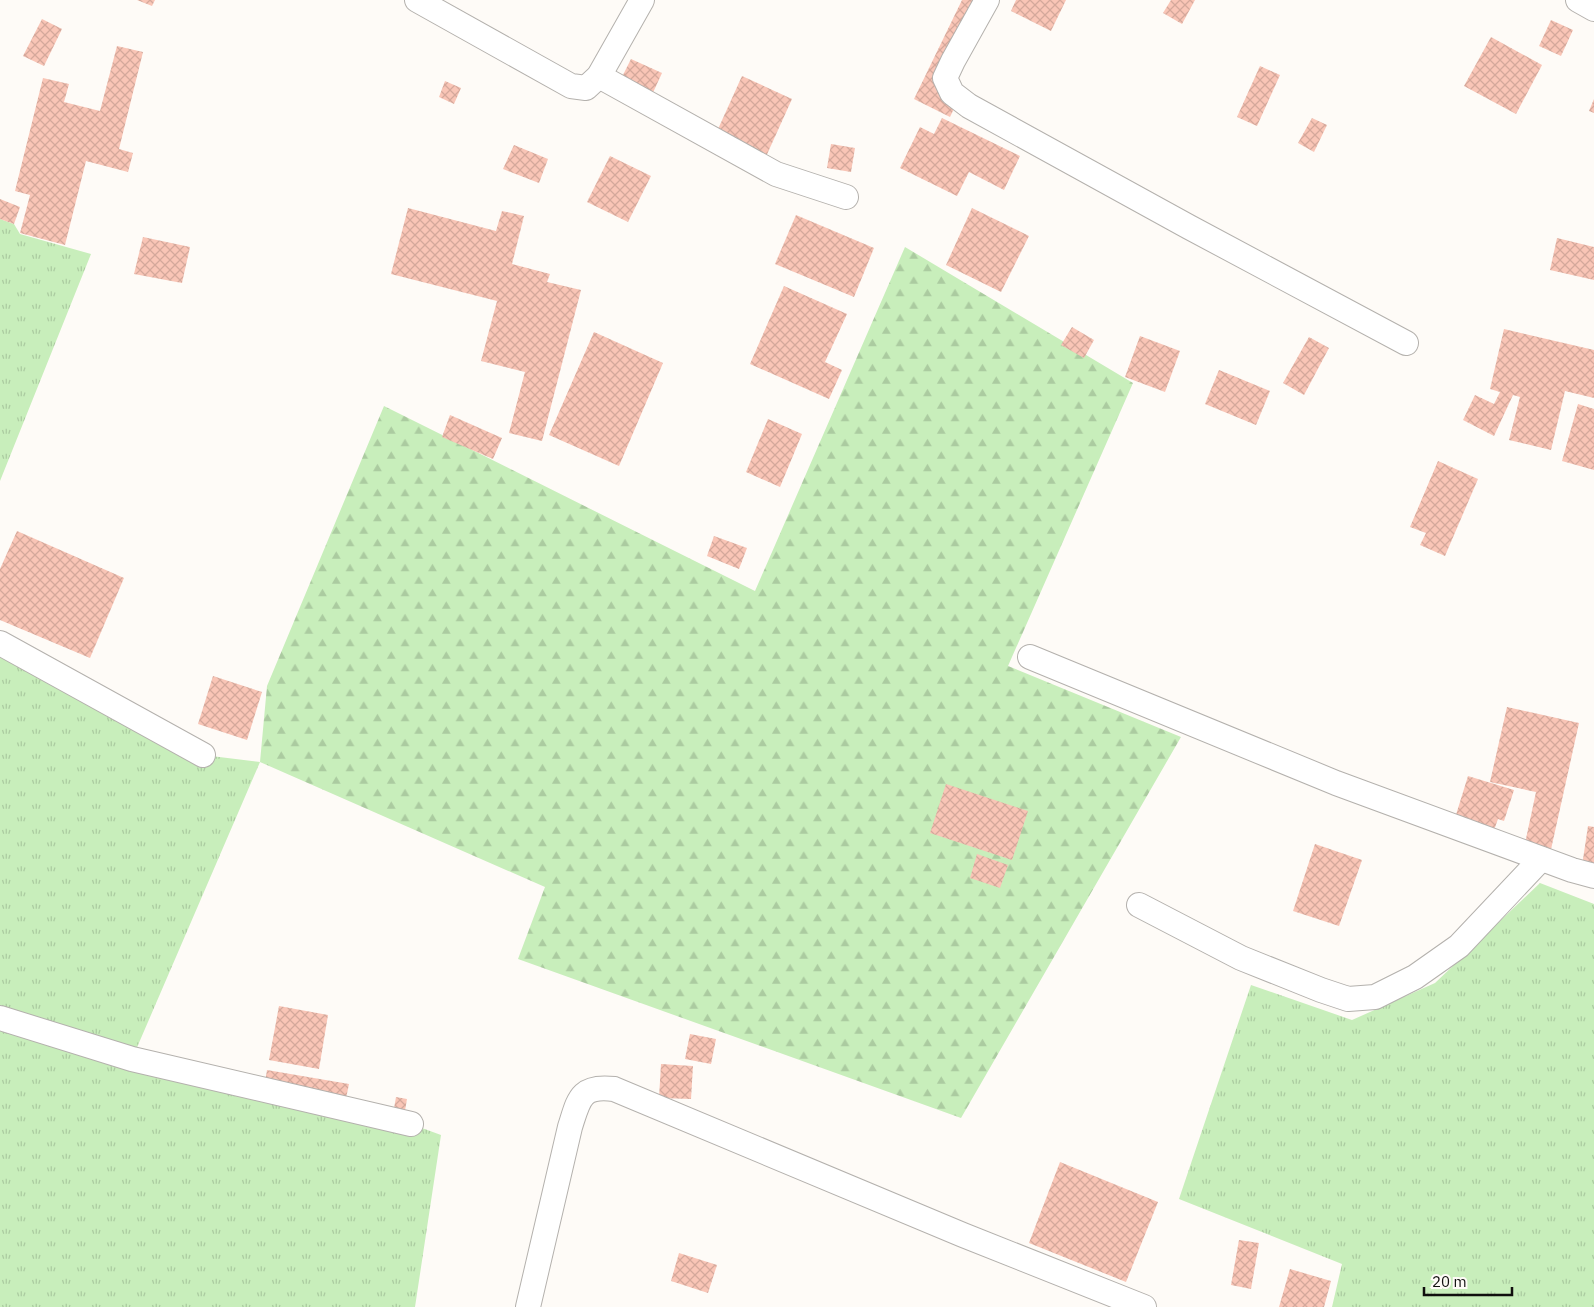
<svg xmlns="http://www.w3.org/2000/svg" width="1594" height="1307" font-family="'IBM Plex Sans',sans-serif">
  <defs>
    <pattern id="grass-tufts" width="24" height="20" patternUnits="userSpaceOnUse" patternTransform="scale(1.25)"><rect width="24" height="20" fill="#c8eebb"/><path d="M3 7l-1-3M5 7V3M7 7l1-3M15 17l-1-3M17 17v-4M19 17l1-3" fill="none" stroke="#abcba0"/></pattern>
    <pattern id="forest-firs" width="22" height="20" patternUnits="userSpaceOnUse" patternTransform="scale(1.25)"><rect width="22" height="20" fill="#c8eebb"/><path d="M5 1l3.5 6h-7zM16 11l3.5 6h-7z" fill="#abcba0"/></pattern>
    <pattern id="building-cross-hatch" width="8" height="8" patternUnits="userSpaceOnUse" patternTransform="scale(1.25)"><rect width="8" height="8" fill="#f9c5b6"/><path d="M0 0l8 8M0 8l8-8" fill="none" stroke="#d4a89b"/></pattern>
  </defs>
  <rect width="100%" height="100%" fill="#fefbf7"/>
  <!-- grass -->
  <g fill="url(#grass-tufts)">
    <path d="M0,219l14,5 6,10 71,20 -91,227z"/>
    <path d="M0,645l203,110 57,7 -128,297 279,65 30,11 -26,172h-415z"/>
    <path d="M1540,883l54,21v403h-262l10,-43 -163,-65 72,-214 101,35 83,-37z"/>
  </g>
  <!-- forest -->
  <path fill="url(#forest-firs)" d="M905,247l228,136 -125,283 173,71 -220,381 -443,-159 27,-72 -285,-125 7,-76 117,-280 371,185z"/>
  <!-- building -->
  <g fill="url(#building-cross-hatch)">
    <path d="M137,0h18l-3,6z"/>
    <path d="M962,0h27l-41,85 14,7 -12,25 -36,-18z"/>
    <path d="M1016,0h50l-15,31 -40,-20z"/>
    <path d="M1171,0h24l-13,24 -19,-11z"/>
    <path d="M42,19l20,10 -18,37 -21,-10z"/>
    <path d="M1551,20l22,10 -12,26 -22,-10z"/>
    <path d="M1491,37l51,28 -26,49 -52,-28z"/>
    <path d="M117,46l26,6 -24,97 14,4 -5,19 -42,-11 -21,84 -45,-12 10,-38 -15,-4 28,-113 26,6 -5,18 36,9z"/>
    <path d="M631,59l31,14 -17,37 -32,-15z"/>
    <path d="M1260,66l20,9 -23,51 -20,-9z"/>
    <path d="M742,76l50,23 -28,62 -50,-23z"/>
    <path d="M445,81l16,7 -7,16 -15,-7z"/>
    <path d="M1594,99v14l-5,-2z"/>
    <path d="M942,118l78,38 -16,34 -35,-18 -12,24 -57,-28 20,-41 14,7z"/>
    <path d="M1312,118l15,7 -13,27 -16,-9z"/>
    <path d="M831,144l24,4 -4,24 -24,-4z"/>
    <path d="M514,145l34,14 -9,24 -36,-14z"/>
    <path d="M610,156l41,20 -23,46 -41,-20z"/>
    <path d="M0,199l20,8 -6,17 -14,-5z"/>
    <path d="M408,208l88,23 6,-20 22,5 -12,48 38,10 -3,8 34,8 -39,151 -33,-8 16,-61 -44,-11 16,-60 -106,-27z"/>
    <path d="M972,208l57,28 -28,56 -55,-27z"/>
    <path d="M796,215l78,33 -20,49 -79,-33z"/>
    <path d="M143,237l47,10 -8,36 -48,-9z"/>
    <path d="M1557,238l37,9v33l-44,-10z"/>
    <path d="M784,286l63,28 -22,48 17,8 -13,29 -79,-35z"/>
    <path d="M1072,327l22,13 -10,18 -23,-13z"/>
    <path d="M1504,329l90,21v48l-29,-7 -14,59 -42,-10 11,-43 -7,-2 -19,41 -31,-16 12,-25 19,9 6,-12 -10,-3z"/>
    <path d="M594,332l69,31 -44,103 -70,-31z"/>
    <path d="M1140,336l40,15 -15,41 -40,-15z"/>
    <path d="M1309,337l20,11 -25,47 -21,-12z"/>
    <path d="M1219,370l51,21 -14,34 -51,-21z"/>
    <path d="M1578,404l16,5v61l-32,-9z"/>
    <path d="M450,415l52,23 -9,21 -51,-22z"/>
    <path d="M768,419l34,15 -22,53 -34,-15z"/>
    <path d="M1438,461l40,18 -33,77 -25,-11 6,-12 -16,-6z"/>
    <path d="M17,531l107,47 -34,80 -90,-38v-51z"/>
    <path d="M714,536l33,12 -8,21 -32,-13z"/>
    <path d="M213,676l49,16 -15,48 -49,-16z"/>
    <path d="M1507,707l72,16 -29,131 -26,-6 12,-56 -46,-10z"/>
    <path d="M1468,776l46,14 -10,31 -6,-2 -4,11 -39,-12z"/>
    <path d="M946,784l82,27 -16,49 -82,-27z"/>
    <path d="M1588,826l6,1v41l-12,-2z"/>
    <path d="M1315,844l47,16 -23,66 -46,-15z"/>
    <path d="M977,854l31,11 -8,23 -30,-10z"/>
    <path d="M279,1006l49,9 -9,54 -50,-9z"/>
    <path d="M690,1034l26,5 -5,25 -26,-5z"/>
    <path d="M661,1064l32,2 -2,33 -32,-1z"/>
    <path d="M267,1070l82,14 -4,19 -81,-14z"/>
    <path d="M396,1097l11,2 -4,23 -11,-2z"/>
    <path d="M1060,1162l98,40 -32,80 -97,-39z"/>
    <path d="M1239,1240l20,3 -8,46 -20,-4z"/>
    <path d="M679,1253l38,12 -9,28 -37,-12z"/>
    <path d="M1290,1269l41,12 -7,26h-45z"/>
  </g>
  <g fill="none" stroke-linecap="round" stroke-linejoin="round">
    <defs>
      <g id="minor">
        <path d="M417,0l154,86 15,2 13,-12 43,-76"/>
        <path d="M987,0l-34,61 -8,17 7,15 17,13 220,121 217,116"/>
        <path d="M1578,0l16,9"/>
        <path d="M599,76l177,98 70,23"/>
        <path d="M0,643l203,112"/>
        <path d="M1030,657l306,126 236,87 22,6"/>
        <path d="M1139,905l102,53 80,32 27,9 27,-2 40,-20 44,-31 82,-87"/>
        <path d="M0,1018l132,41 279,65"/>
        <path d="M528,1307l42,-180c9,-28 10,-42 44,-38l349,146 181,72"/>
      </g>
    </defs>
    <!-- minor casing -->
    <use href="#minor" stroke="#b4b1ad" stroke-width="26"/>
    <!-- minor -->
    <use href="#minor" stroke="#fff" stroke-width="24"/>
  </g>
  <!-- scale -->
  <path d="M1424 1287v8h88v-8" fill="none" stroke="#100f0e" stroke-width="2.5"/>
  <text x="1432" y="1287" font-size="15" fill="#100f0e" stroke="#fefbf7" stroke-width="4" paint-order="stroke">20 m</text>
</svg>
